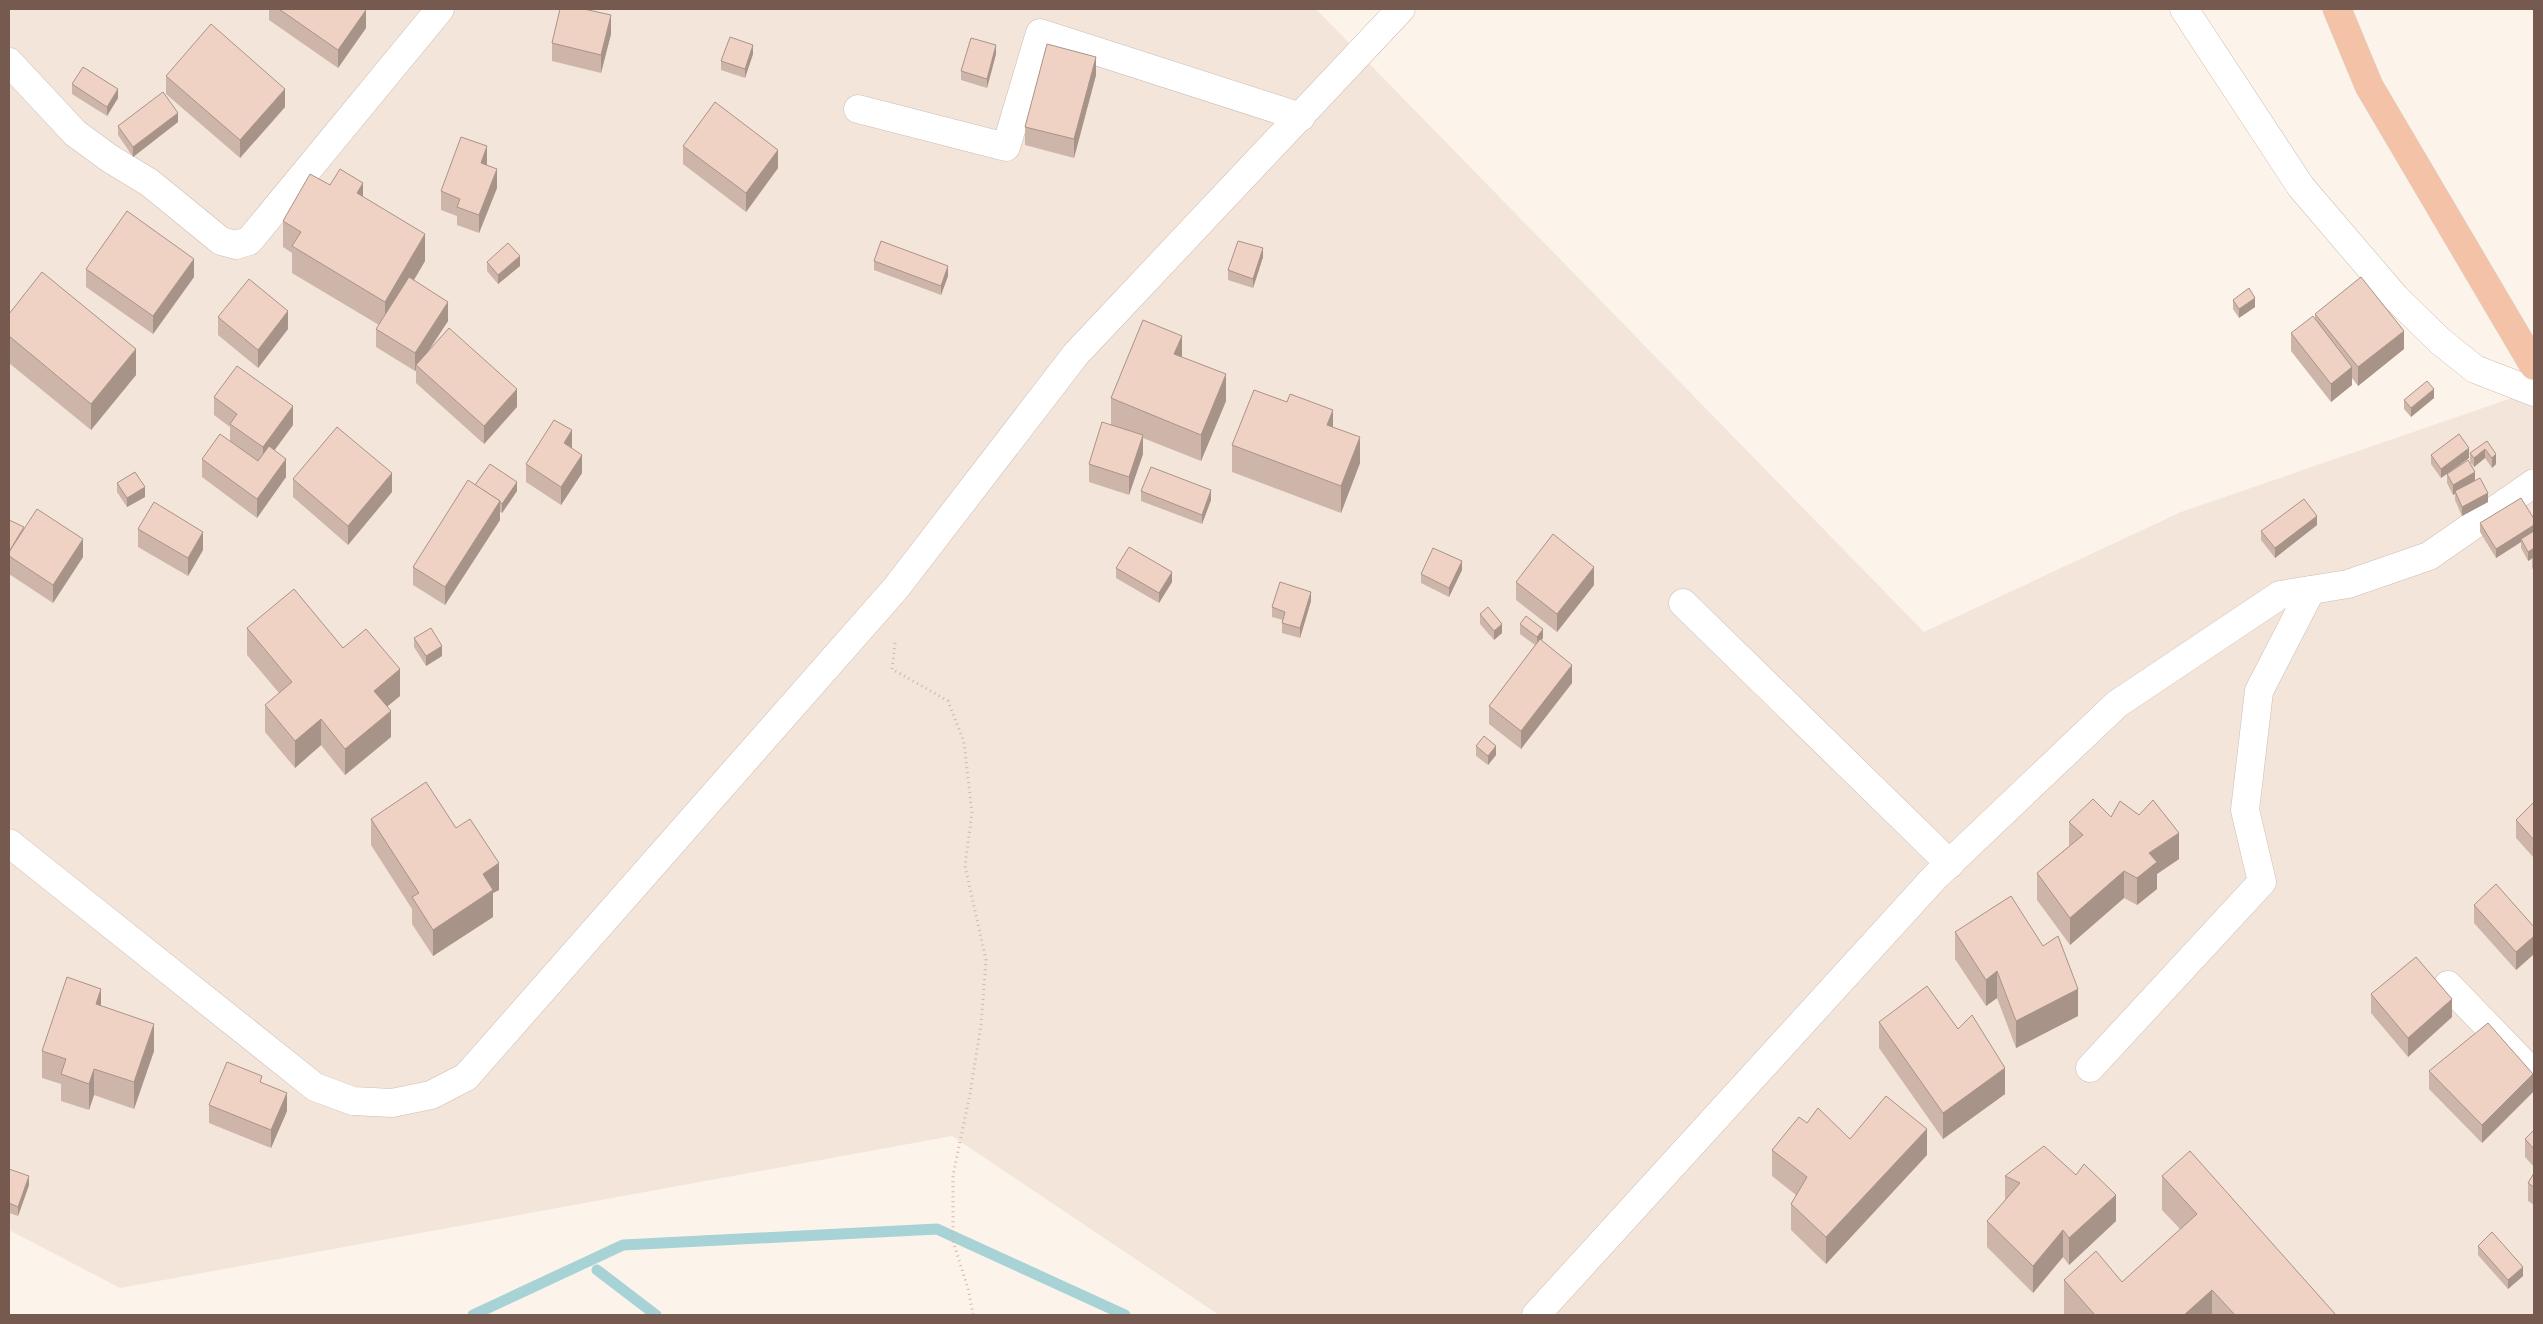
<svg xmlns="http://www.w3.org/2000/svg" width="2543" height="1324" font-family="'Archivo Narrow',sans-serif">
  <rect width="100%" height="100%" fill="#fcf4eb"/>
  <!-- residential -->
  <path fill="#f3e5da" d="M9,9h1307l608,623 257,-120 328,-113 25,-19v935h-1315l-267,-179 -832,152 -111,-58z"/>
  <g fill="none" stroke-linecap="round" stroke-linejoin="round">
    <!-- stream -->
    <g stroke="#a7d3d6" stroke-width="11">
      <path d="M597,1270l59,45"/>
      <path d="M473,1315l150,-70 314,-16 188,86"/>
    </g>
    <defs>
      <g id="minor">
        <path d="M2184,9l117,178 94,110 45,44 35,28 59,23"/>
        <path d="M9,62l66,71 34,25 41,25 71,58 15,4 13,-4 191,-232"/>
        <path d="M858,109l148,38 34,-114 261,84"/>
        <path d="M1683,603l267,261"/>
        <path d="M9,843l306,244 38,14 39,2 39,-8 35,-18 430,-489 180,-234 325,-345"/>
        <path d="M2448,985l86,89"/>
        <path d="M2090,1068l172,-186 -17,-72 14,-119 52,-101"/>
        <path d="M1536,1315l399,-438 182,-173 163,-109 68,-11 81,-28 105,-73"/>
      </g>
      <path id="trunk" d="M2337,9l32,77 165,280"/>
    </defs>
    <!-- minor casing -->
    <use href="#minor" stroke="#cebcb1" stroke-width="29"/>
    <!-- trunk casing -->
    <use href="#trunk" stroke="#d9d1ce" stroke-width="29"/>
    <!-- path -->
    <path stroke="#d5b5a7" stroke-width="3" stroke-dasharray="1 4" stroke-linecap="butt" d="M895,643l-3,26 56,32 16,41 8,71 -7,53 21,94 -5,65 -11,69 -17,81v66l16,51 4,23"/>
    <!-- minor -->
    <use href="#minor" stroke="#fff" stroke-width="28"/>
    <!-- trunk -->
    <use href="#trunk" stroke="#f4c3a7" stroke-width="28"/>
  </g>
  <!-- wall -->
  <g fill="#ceb5a9">
    <path d="M269,9h96l1,19 -28,40 -69,-48z"/>
    <path d="M611,34l-10,39 -49,-12v-18z"/>
    <path d="M753,54l-8,24 -24,-8v-9z"/>
    <path d="M996,54l-9,34 -26,-8v-9z"/>
    <path d="M1096,75l-22,83 -49,-13v-18z"/>
    <path d="M166,76l119,31 -45,51 -74,-64z"/>
    <path d="M72,84l46,14 -11,18 -35,-22z"/>
    <path d="M178,122l-45,35 -15,-22v-9z"/>
    <path d="M683,146l95,22 -32,44 -63,-48z"/>
    <path d="M486,165l11,23 -18,45 -22,-8v-9l-16,-6v-19z"/>
    <path d="M330,185l33,12 62,64 -11,19 34,41 -20,30 89,56 -33,37 -68,-61v-13l-1,1 -39,-24v-18l3,-4 -87,-52v-20l-9,-6v-26z"/>
    <path d="M1263,257l-10,31 -25,-8v-10z"/>
    <path d="M874,261l74,15 -7,19 -67,-25z"/>
    <path d="M487,262l33,4 -22,18 -11,-13z"/>
    <path d="M86,269l108,8 -41,57 -67,-47z"/>
    <path d="M2233,300l22,7 -16,11 -6,-9z"/>
    <path d="M9,314l127,61 -45,55 -82,-67z"/>
    <path d="M2315,314l89,35 -46,37 -6,-8v7l-21,17 -40,-51v-18l24,-14z"/>
    <path d="M218,317l70,12 -30,39 -40,-33z"/>
    <path d="M1182,357l44,44 -25,60 -58,-23v16l-14,41 -40,-13v-18l22,-39v-27z"/>
    <path d="M214,397l79,28 -19,25 12,27 -29,41 -55,-41v-18l28,-17v-15l-16,-12z"/>
    <path d="M2434,398l-23,19 -7,-8v-9z"/>
    <path d="M1333,427l27,36 -19,50 -109,-41v-27z"/>
    <path d="M2487,441l9,23 -4,4 -7,-10 -11,9 -4,-5v-9z"/>
    <path d="M572,448l10,25 -21,32 -35,-23v-18z"/>
    <path d="M2431,455l38,3 -28,20 -10,-14z"/>
    <path d="M2447,474l28,6 13,22 -26,14 -7,-16v-6l-2,1 -6,-12z"/>
    <path d="M293,479l99,13 -44,53 -55,-48z"/>
    <path d="M117,483l28,14 -18,10 -10,-15z"/>
    <path d="M475,485l42,6 -15,22 -2,-1v8l-55,85 -32,-20v-18z"/>
    <path d="M1141,491l70,9 -9,24 -61,-23z"/>
    <path d="M2534,519v52l-2,-3v-9l-4,2 -7,-13v-6l-25,16 -16,-26v-9z"/>
    <path d="M9,520l15,9 59,28 -30,46 -44,-29z"/>
    <path d="M2317,525l-42,33 -14,-18v-9z"/>
    <path d="M138,529l65,21 -15,26 -50,-29z"/>
    <path d="M1116,568l56,14 -13,21 -43,-25z"/>
    <path d="M1462,570l-13,27 -28,-14v-9z"/>
    <path d="M1516,582l78,3 -37,47 -41,-32z"/>
    <path d="M1311,601l-11,37 -18,-5v-10l1,-3 -11,-3v-10z"/>
    <path d="M1480,614l22,19 -8,7 -14,-16z"/>
    <path d="M1520,624l23,14 -2,3 31,42 -51,66 -32,-25v-18l46,-61 -15,-11z"/>
    <path d="M247,628l96,20 57,48 -12,10 3,31 -46,38 -24,-30 -26,23 -30,-36v-27l14,-12 -32,-38z"/>
    <path d="M414,638l28,18 -16,10 -12,-19z"/>
    <path d="M1476,746l20,9 -8,10 -12,-9z"/>
    <path d="M2534,802v56l-18,-20v-18z"/>
    <path d="M2111,817l68,42 -22,15v15l-20,16 -13,-7 -54,47 -33,-45v-27l32,-27v-24z"/>
    <path d="M371,819l85,9 43,62 -6,3v24l-60,39 -21,-32v-15l-41,-64z"/>
    <path d="M2474,905l60,22v27l-18,16 -42,-47z"/>
    <path d="M2534,912v12l-1,-2v-9z"/>
    <path d="M1955,932l123,84 -62,32 -19,-50 -11,8 -31,-47z"/>
    <path d="M2371,994l81,23 -44,40 -37,-44z"/>
    <path d="M101,1006l53,45 -20,58 -40,-14 -5,15 -28,-9v-17l-19,-6v-27z"/>
    <path d="M1879,1022l126,72 -62,45 -64,-91z"/>
    <path d="M2429,1071l104,21 -51,51 -53,-54z"/>
    <path d="M262,1083l25,28 -16,37 -62,-25v-18z"/>
    <path d="M1807,1123l43,16 77,16 -101,109 -35,-34v-26l5,-9 -24,-19v-26z"/>
    <path d="M2534,1130v37l-9,-10v-18z"/>
    <path d="M9,1169l20,16 -11,31 -9,-3z"/>
    <path d="M2534,1173v32l-6,-4v-18z"/>
    <path d="M2005,1176l111,45 -47,44 -6,-8 -30,36 -46,-46v-26l18,-21z"/>
    <path d="M2162,1176l174,139h-272v-35l58,2 58,-53 -18,-19z"/>
    <path d="M2478,1246l45,30 -15,13 -30,-34z"/>
  </g>
  <!-- shaded-wall -->
  <g fill="#a89389">
    <path d="M366,10v18l-28,40v-18z"/>
    <path d="M611,15v19l-10,39v-18z"/>
    <path d="M753,45v9l-8,24v-9z"/>
    <path d="M996,45v9l-9,34v-9z"/>
    <path d="M1096,57v18l-22,83v-19z"/>
    <path d="M118,89v9l-11,18v-9z"/>
    <path d="M285,89v18l-45,51v-18z"/>
    <path d="M178,113v9l-45,35v-10z"/>
    <path d="M487,146v19l-6,16v-18z"/>
    <path d="M778,150v18l-32,44v-19z"/>
    <path d="M497,169v19l-18,45v-18z"/>
    <path d="M363,183v27l-6,-17z"/>
    <path d="M425,234v27l-40,68v-27z"/>
    <path d="M1263,248v9l-10,31v-9z"/>
    <path d="M520,256v10l-22,18v-9z"/>
    <path d="M194,259v18l-41,57v-18z"/>
    <path d="M948,266v10l-7,19v-9z"/>
    <path d="M2255,298v9l-16,11v-9z"/>
    <path d="M448,302v19l-30,46 -2,-2v5l-1,1v-18z"/>
    <path d="M288,311v18l-30,39v-18z"/>
    <path d="M2404,331v18l-46,37v-19z"/>
    <path d="M1182,336v26l-8,-8z"/>
    <path d="M136,349v26l-45,55v-26z"/>
    <path d="M2352,367v18l-21,17v-18z"/>
    <path d="M1226,374v27l-25,60v-26z"/>
    <path d="M517,389v18l-33,37v-18z"/>
    <path d="M2434,389v9l-23,19v-9z"/>
    <path d="M293,406v19l-30,41v-19z"/>
    <path d="M1333,410v27l-6,-12z"/>
    <path d="M572,430v19l-8,-6z"/>
    <path d="M1143,435v19l-14,41v-18z"/>
    <path d="M1360,437v26l-19,50v-27z"/>
    <path d="M2469,448v10l-28,20v-9z"/>
    <path d="M2485,449v9l-11,9v-9z"/>
    <path d="M2496,454v10l-4,4v-10z"/>
    <path d="M582,455v18l-21,32v-18z"/>
    <path d="M286,459v18l-29,41v-19z"/>
    <path d="M2475,472v9l-20,10v3l-2,1v-10z"/>
    <path d="M392,473v19l-44,53v-19z"/>
    <path d="M517,482v9l-15,22v-9z"/>
    <path d="M145,487v10l-18,10v-9z"/>
    <path d="M1211,490v10l-9,24v-9z"/>
    <path d="M2488,493v9l-26,14v-9z"/>
    <path d="M500,501v19l-55,85v-18z"/>
    <path d="M2317,516v9l-42,33v-10z"/>
    <path d="M2534,525v9l-13,5v3l-25,16v-9z"/>
    <path d="M203,532v18l-15,26v-18z"/>
    <path d="M83,539v18l-30,46v-18z"/>
    <path d="M2534,548v9l-6,4v-9z"/>
    <path d="M1462,561v9l-13,27v-9z"/>
    <path d="M1594,567v18l-37,47v-18z"/>
    <path d="M1172,572v10l-13,21v-10z"/>
    <path d="M1311,592v9l-11,37v-10z"/>
    <path d="M1502,624v9l-8,7v-9z"/>
    <path d="M1543,629v9l-6,8v-9z"/>
    <path d="M442,646v10l-16,10v-10z"/>
    <path d="M1572,665v18l-51,66v-18z"/>
    <path d="M400,669v27l-26,21v-26z"/>
    <path d="M391,711v26l-46,38v-26z"/>
    <path d="M321,719v26l-26,23v-27z"/>
    <path d="M1496,746v9l-8,10v-9z"/>
    <path d="M2179,833v26l-22,15v15l-20,16v-27l12,-25z"/>
    <path d="M499,863v27l-6,3v24l-60,39v-26l50,-56z"/>
    <path d="M2124,871v27l-54,47v-27z"/>
    <path d="M2534,936v18l-18,16v-18z"/>
    <path d="M1997,971v27l-11,8v-26z"/>
    <path d="M101,989v26l-5,-11z"/>
    <path d="M2078,989v27l-62,32v-27z"/>
    <path d="M2452,999v18l-44,40v-19z"/>
    <path d="M154,1024v27l-20,58v-27z"/>
    <path d="M2005,1068v26l-62,45v-26z"/>
    <path d="M94,1069v26l-5,15v-26z"/>
    <path d="M2533,1074v18l-51,51v-18z"/>
    <path d="M287,1093v18l-16,37v-18z"/>
    <path d="M1927,1129v26l-101,109v-27z"/>
    <path d="M29,1176v9l-11,31v-9z"/>
    <path d="M2116,1195v26l-47,44v-27z"/>
    <path d="M2063,1230v27l-30,36v-27z"/>
    <path d="M2523,1267v9l-15,13v-9z"/>
    <path d="M2212,1290v25h-28z"/>
  </g>
  <!-- building -->
  <g fill="#f0d2c4" stroke="#a89389">
    <path d="M279,9h86l1,1 -28,40z"/>
    <path d="M560,9h24l27,6 -10,40 -49,-12z"/>
    <path d="M211,24l74,65 -45,51 -74,-64z"/>
    <path d="M730,37l23,8 -8,24 -24,-8z"/>
    <path d="M971,38l25,7 -9,34 -26,-8z"/>
    <path d="M1047,44l49,13 -22,82 -49,-12z"/>
    <path d="M83,67l35,22 -11,18 -35,-23z"/>
    <path d="M163,92l15,21 -45,34 -15,-21z"/>
    <path d="M715,102l63,48 -32,43 -63,-47z"/>
    <path d="M461,137l26,9 -6,17 16,6 -18,46 -22,-8 3,-8 -19,-8z"/>
    <path d="M340,169l23,14 -6,10 68,41 -40,68 -93,-56 9,-14 -18,-11 27,-47 20,11z"/>
    <path d="M127,211l67,48 -41,57 -67,-47z"/>
    <path d="M881,241l67,25 -7,20 -67,-25z"/>
    <path d="M1238,241l25,7 -10,31 -25,-9z"/>
    <path d="M508,243l12,13 -22,19 -11,-13z"/>
    <path d="M42,272l94,77 -45,55 -82,-68v-22z"/>
    <path d="M409,277l39,25 -33,51 -39,-24z"/>
    <path d="M2361,277l43,54 -46,36 -43,-53z"/>
    <path d="M249,279l39,32 -30,39 -40,-33z"/>
    <path d="M2249,288l6,10 -16,11 -6,-9z"/>
    <path d="M2313,316l39,51 -21,17 -40,-51z"/>
    <path d="M1143,320l39,16 -8,18 52,20 -25,61 -90,-37z"/>
    <path d="M449,328l68,61 -33,37 -68,-61z"/>
    <path d="M237,366l56,40 -30,41 -33,-23 7,-10 -23,-17z"/>
    <path d="M2427,381l7,8 -23,19 -7,-8z"/>
    <path d="M1254,390l33,12 3,-8 43,16 -6,15 33,12 -19,49 -109,-41z"/>
    <path d="M554,420l18,10 -8,13 18,12 -21,32 -35,-23z"/>
    <path d="M1102,422l41,13 -14,42 -40,-13z"/>
    <path d="M337,427l55,46 -44,53 -55,-47z"/>
    <path d="M220,434l38,27 11,-15 17,13 -29,40 -55,-40z"/>
    <path d="M2459,434l10,14 -28,21 -10,-14z"/>
    <path d="M2487,441l9,13 -4,4 -7,-9 -11,9 -4,-5z"/>
    <path d="M2468,460l7,12 -22,13 -6,-11z"/>
    <path d="M490,464l27,18 -15,22 -2,-2v-1l-25,-16z"/>
    <path d="M1151,467l60,23 -9,25 -61,-24z"/>
    <path d="M135,472l10,15 -18,11 -10,-15z"/>
    <path d="M2480,478l8,15 -26,14 -7,-16z"/>
    <path d="M468,480l32,21 -55,86 -32,-20z"/>
    <path d="M2521,498l13,21v6l-38,24 -16,-26z"/>
    <path d="M2304,499l13,17 -42,32 -14,-17z"/>
    <path d="M154,502l49,30 -15,26 -50,-29z"/>
    <path d="M37,509l46,30 -30,46 -44,-29v-4z"/>
    <path d="M9,520l15,7 -5,8 -10,17z"/>
    <path d="M2534,531v17l-6,4 -7,-13z"/>
    <path d="M1553,534l41,33 -37,47 -41,-32z"/>
    <path d="M1129,547l43,25 -13,21 -43,-25z"/>
    <path d="M1433,548l29,13 -13,27 -28,-14z"/>
    <path d="M1280,582l31,10 -11,36 -18,-5 3,-11 -13,-5z"/>
    <path d="M294,589l49,59 23,-19 34,40 -26,22 17,20 -46,38 -24,-30 -26,22 -30,-36 27,-23 -45,-54z"/>
    <path d="M1488,607l14,17 -8,7 -14,-17z"/>
    <path d="M1526,616l17,13 -6,8 -17,-13z"/>
    <path d="M431,628l11,18 -16,10 -12,-18z"/>
    <path d="M1540,639l32,26 -51,66 -32,-25z"/>
    <path d="M1484,736l12,10 -8,10 -12,-10z"/>
    <path d="M426,782l30,46 14,-9 29,44 -16,11 10,16 -60,40 -21,-33 7,-4 -48,-74z"/>
    <path d="M2093,799l18,18 9,-16 19,14 14,-15 26,33 -30,20 8,9 -20,16 -13,-7 -54,47 -33,-45 46,-38 -14,-13z"/>
    <path d="M2534,802v38l-18,-20z"/>
    <path d="M2496,884l38,43v9l-18,16 -42,-47z"/>
    <path d="M2011,896l32,50 15,-10 20,53 -62,32 -19,-50 -11,9 -31,-48z"/>
    <path d="M2416,957l36,42 -44,39 -37,-44z"/>
    <path d="M67,977l34,12 -5,15 58,20 -20,58 -40,-13 -5,15 -28,-10 5,-15 -24,-8z"/>
    <path d="M1927,986l31,43 14,-14 33,53 -62,45 -64,-91z"/>
    <path d="M2488,1023l45,51 -51,51 -53,-54z"/>
    <path d="M227,1062l35,14 -2,6 27,11 -16,37 -62,-25z"/>
    <path d="M1886,1096l41,33 -101,108 -35,-33 16,-27 -35,-27 27,-33 8,6 11,-15 32,31z"/>
    <path d="M2534,1130v19l-9,-10z"/>
    <path d="M2044,1146l32,29 8,-11 32,31 -47,43 -6,-8 -30,36 -46,-45 33,-38 -15,-7z"/>
    <path d="M2190,1151l146,164h-101l-23,-25 -28,25h-89l-31,-35 32,-29 26,31 75,-68 -35,-38z"/>
    <path d="M9,1169l20,7 -11,31 -9,-4z"/>
    <path d="M2534,1173v14l-6,-4z"/>
    <path d="M2492,1232l31,35 -15,13 -30,-34z"/>
  </g>
  <!-- border -->
  <rect width="2543" height="1324" fill="none" stroke="#765a4f" stroke-width="20"/>
</svg>
